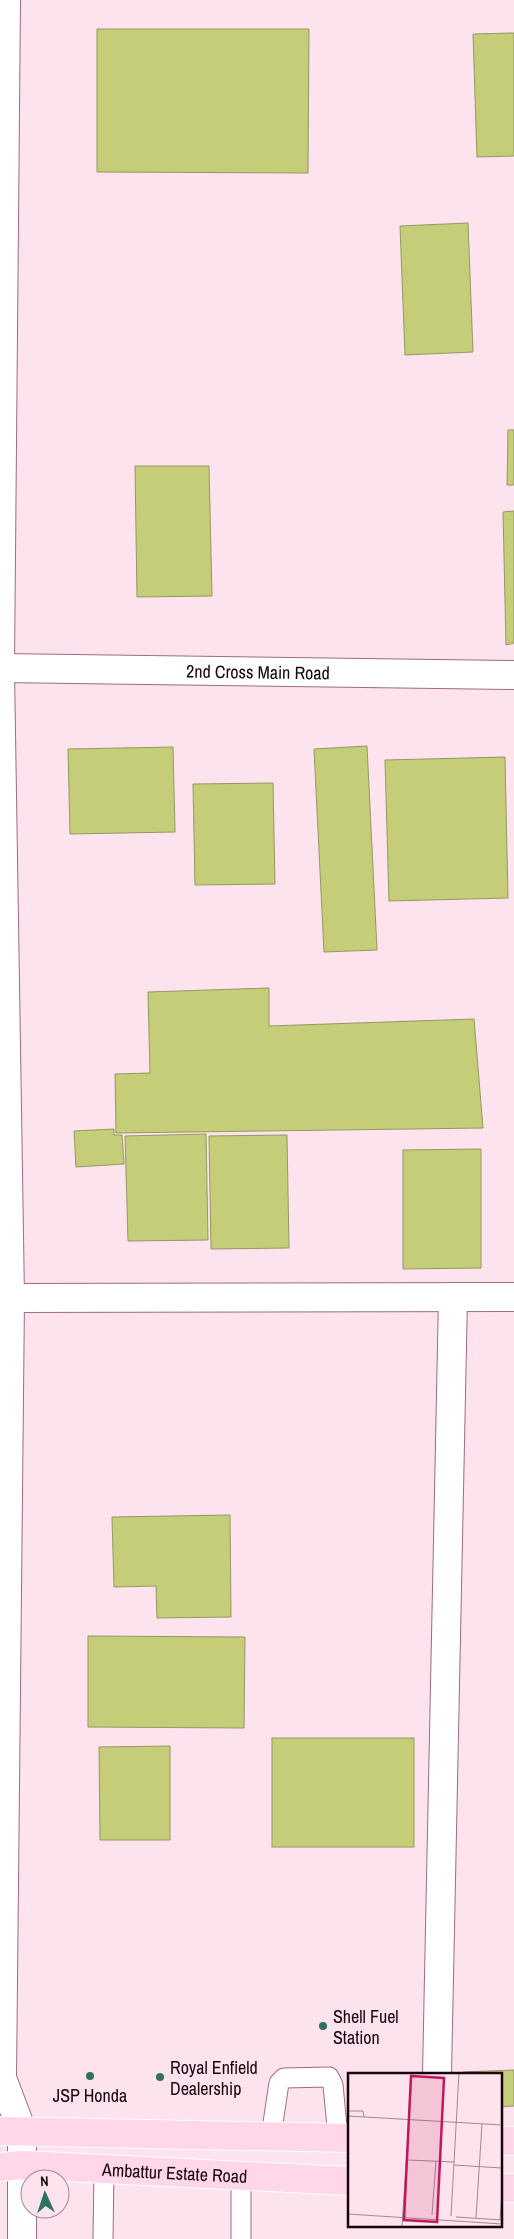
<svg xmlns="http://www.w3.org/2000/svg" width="514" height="2239" font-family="'Archivo Narrow',sans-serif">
  <rect width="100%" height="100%" fill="#fce3ed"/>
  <!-- building -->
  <g fill="#c6cd79" stroke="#949862">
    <path d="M97,29h212l-1,144 -211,-1z"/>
    <path d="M514,33v123l-37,1 -4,-123z"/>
    <path d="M468,223l5,129 -68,3 -5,-129z"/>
    <path d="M508,430h6v55h-7z"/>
    <path d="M135,466h74l3,130 -75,1z"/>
    <path d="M514,511v132l-8,2 -3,-133z"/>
    <path d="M367,746l10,204 -53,2 -10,-203z"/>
    <path d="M173,747l2,85 -105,2 -2,-85z"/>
    <path d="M505,757l3,141 -119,3 -4,-141z"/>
    <path d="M273,783l2,101 -80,1 -2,-101z"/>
    <path d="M269,988v38l205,-7 9,109 -367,5 -1,-59 35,-1 -2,-81z"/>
    <path d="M114,1129v6h8l2,29 -48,3 -2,-36z"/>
    <path d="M206,1134l2,106 -80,1 -3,-105z"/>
    <path d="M287,1135l2,113 -78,1 -2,-113z"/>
    <path d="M481,1149v119l-78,1v-119z"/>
    <path d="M230,1515l1,102 -74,1 -1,-32 -42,1 -2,-70z"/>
    <path d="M88,1636l157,1 -1,91 -156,-1z"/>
    <rect x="272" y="1738" width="142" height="109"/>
    <path d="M170,1746v94h-70l-1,-93z"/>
    <path d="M514,2070v36l-14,1v-33h-37v-2z"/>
  </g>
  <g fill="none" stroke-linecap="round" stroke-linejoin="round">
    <defs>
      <g id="lane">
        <path d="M271,2136l8,-53 5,-5 45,-1 4,8 5,52"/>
        <path d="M241,2175v64"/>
        <path d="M103,2239l1,-70"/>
      </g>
      <g id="street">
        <path id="s1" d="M0,668l514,7"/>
        <path d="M10,1298l504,-1"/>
        <path d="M437,2074l16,-777"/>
      </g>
      <g id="secondary">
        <path d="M0,665l6,-665"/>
        <path d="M0,670l10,628 -8,780 20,53v108"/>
      </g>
      <g id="primary">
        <path d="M0,2131l349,7"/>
        <path d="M500,2141h14"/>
        <path id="s2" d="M0,2167l23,-2 326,16"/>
        <path d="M500,2188h14"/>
      </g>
    </defs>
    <!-- lane casing -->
    <use href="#lane" stroke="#a16a81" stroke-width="21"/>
    <!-- street casing -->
    <use href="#street" stroke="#a16a81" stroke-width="30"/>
    <!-- secondary casing -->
    <use href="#secondary" stroke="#a16a81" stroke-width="30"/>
    <!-- primary casing -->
    <use href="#primary" stroke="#fff" stroke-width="30"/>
    <!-- lane -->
    <use href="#lane" stroke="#fff" stroke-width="19"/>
    <!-- street -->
    <use href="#street" stroke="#fff" stroke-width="28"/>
    <!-- secondary -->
    <use href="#secondary" stroke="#fff" stroke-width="28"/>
    <!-- primary -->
    <use href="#primary" stroke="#ffd7e8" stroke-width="28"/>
  </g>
  <!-- markers -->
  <g fill="#31715f" stroke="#fce3ed" stroke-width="2">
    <circle cx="323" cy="2026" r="5"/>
    <circle cx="90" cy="2076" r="5"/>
    <circle cx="160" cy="2077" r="5"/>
  </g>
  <g text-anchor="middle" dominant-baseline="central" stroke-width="4" stroke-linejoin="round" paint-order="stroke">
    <!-- street labels -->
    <g font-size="18" fill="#18050e" stroke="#fce3ed">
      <text stroke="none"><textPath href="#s1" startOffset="258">2nd Cross Main Road</textPath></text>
      <text stroke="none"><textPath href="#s2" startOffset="175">Ambattur Estate Road</textPath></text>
    </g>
    <!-- poi labels -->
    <g font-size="18" fill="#18050e" stroke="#fce3ed" text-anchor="start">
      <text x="333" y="2016">Shell Fuel<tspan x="333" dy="21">Station</tspan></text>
      <text x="170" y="2067">Royal Enfield<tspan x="170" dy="21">Dealership</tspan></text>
      <text x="90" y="2095" text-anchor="middle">JSP Honda</text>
    </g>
  </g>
  <!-- overview -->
  <g transform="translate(348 2073)">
    <rect width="154" height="154" fill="#fce3ed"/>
    <path fill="none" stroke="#a18a94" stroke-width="1" d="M0,38h15l1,6M0,43l154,9M60,87l46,2M106,92l48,3M0,141l154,10M84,142l4,-54M103,143l8,-143M108,144l46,3M128,145l6,-94M152,147l2,-27M54,153l10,-153"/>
    <path fill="#c2185b" fill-opacity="0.15" stroke="#c2185b" stroke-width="2.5" d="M63,3l33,2 -7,144 -33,-2z"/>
    <rect width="154" height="154" fill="none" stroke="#18050e" stroke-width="2.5"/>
  </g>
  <!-- north arrow -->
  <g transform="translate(45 2194) rotate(357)"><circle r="24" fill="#fce3ed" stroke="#a18a94"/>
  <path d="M0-4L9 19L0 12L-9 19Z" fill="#31715f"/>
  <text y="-8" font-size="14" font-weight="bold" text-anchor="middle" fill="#18050e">N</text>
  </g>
</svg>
